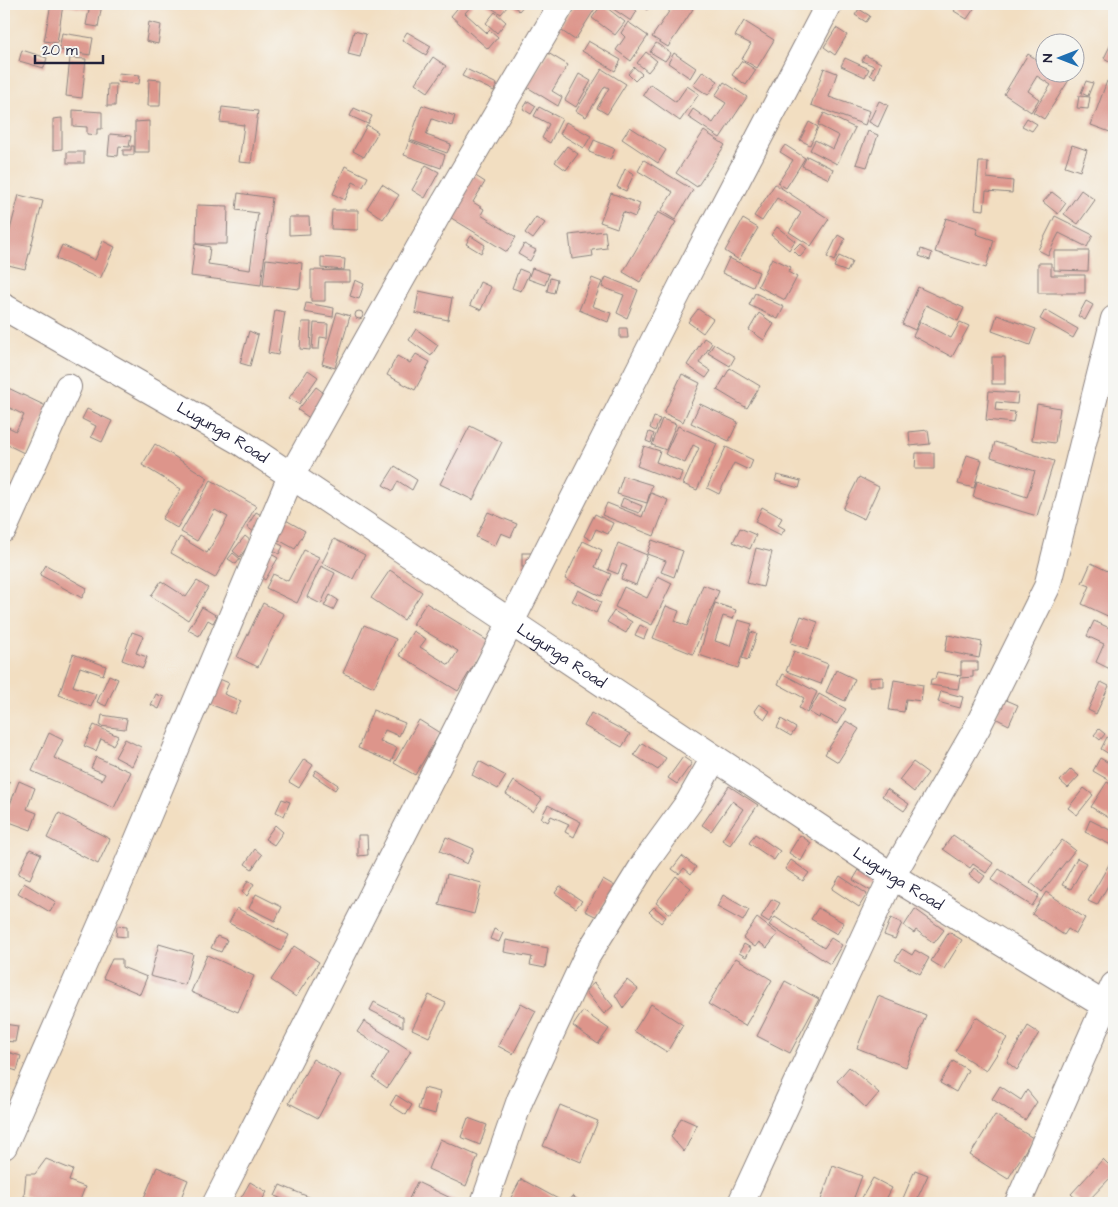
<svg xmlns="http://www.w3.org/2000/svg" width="1118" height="1207" font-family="'Architects Daughter',sans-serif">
  <rect width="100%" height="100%" fill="#f6f6f2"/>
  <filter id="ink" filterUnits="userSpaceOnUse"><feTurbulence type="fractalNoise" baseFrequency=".02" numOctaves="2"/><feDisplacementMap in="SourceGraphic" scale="10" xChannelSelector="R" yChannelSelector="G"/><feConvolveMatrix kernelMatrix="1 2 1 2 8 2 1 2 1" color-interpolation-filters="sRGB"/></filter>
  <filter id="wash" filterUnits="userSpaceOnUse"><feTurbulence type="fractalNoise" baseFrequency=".0096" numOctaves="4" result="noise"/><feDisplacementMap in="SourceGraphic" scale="20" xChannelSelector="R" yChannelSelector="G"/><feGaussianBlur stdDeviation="1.12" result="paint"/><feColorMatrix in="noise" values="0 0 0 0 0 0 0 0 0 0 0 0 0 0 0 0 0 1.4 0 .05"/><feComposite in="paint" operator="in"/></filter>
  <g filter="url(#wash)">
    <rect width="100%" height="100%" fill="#f2dec1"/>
    <g id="blocks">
      <!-- building -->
      <g fill="#dd958b">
        <path d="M51,4h51l-4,23 -12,-2 3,-15 -26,-5 -6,38 -13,-2z"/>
        <path d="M461,4h12l-8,9 22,20 3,-3 8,7 -10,12 -37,-33z"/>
        <path d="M485,4h18l4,3 -6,7z"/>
        <path d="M511,4h14l-6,7z"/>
        <path d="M575,4h23l-23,36 -16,-11z"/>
        <path d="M602,4l23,18 -10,13 -23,-17z"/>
        <path d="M606,4h21l10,7 -6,10z"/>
        <path d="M641,4h10l-4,6 -7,-5z"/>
        <path d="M674,4h10l9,5 -25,38 -16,-10z"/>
        <path d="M959,4h18l-10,15 -13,-8z"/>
        <path d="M859,9l11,7 -4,6 -11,-7z"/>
        <path d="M495,12l11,10 -9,11 -11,-10z"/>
        <path d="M744,21l30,19 -17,28 -15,-9 9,-15 -16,-8z"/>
        <path d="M149,22l12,3 -3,19 -12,-3z"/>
        <path d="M628,22l20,14 -17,25 -15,-11 9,-13 -4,-4z"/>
        <path d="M836,28l11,7 -12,20 -11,-8z"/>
        <path d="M354,31l12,3 -6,23 -12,-3z"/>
        <path d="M407,32l24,14 -5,9 -24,-15z"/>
        <path d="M62,33l31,5 -3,17 -31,-5z"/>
        <path d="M1114,38v26l-10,-6z"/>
        <path d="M588,41l33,19 -6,11 -33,-20z"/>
        <path d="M656,43l15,10 -6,8 -15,-9z"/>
        <path d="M22,50l25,8 -3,10 -25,-7z"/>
        <path d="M646,52l11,9 -9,11 -11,-9z"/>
        <path d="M548,53l20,12 -16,26 10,6 -4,9 -31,-19z"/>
        <path d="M674,53l22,15 -6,10 -22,-15z"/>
        <path d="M1028,54l18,11v7h12l11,8 -25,39 -11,-7 18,-27 -14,-9 -9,15 11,8 -8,13 -27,-18z"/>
        <path d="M865,55l16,8 -6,15 -5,-3 4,-9 -12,-5z"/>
        <path d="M433,57l13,9 -18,26 -13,-9z"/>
        <path d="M70,58l16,1 -4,39 -16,-2z"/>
        <path d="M845,58l24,11 -4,8 -24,-11z"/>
        <path d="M742,61l14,9 -10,15 -14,-10z"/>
        <path d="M634,67l8,7 -7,7 -7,-7z"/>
        <path d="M824,68l13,5 -8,24 41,14 -5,14 -54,-20z"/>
        <path d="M466,69l31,15 -3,7 -32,-15z"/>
        <path d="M602,69l24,15 -19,30 -10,-6 12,-20 -4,-2 -19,31 -10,-6z"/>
        <path d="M703,71l15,10 -10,14 -15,-10z"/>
        <path d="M118,73l22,2 -1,9 -22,-2z"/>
        <path d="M579,74l12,7 -15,26 -11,-7z"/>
        <path d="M149,79l12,1 -1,26h-12z"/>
        <path d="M1086,81l7,2 -5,13 -7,-3z"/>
        <path d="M1107,81l7,2v44l-2,-1 -2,6 -19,-7z"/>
        <path d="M724,82l23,15 -27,41 -32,-21 5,-8 20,14 13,-20 -11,-7z"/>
        <path d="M108,84h8l-1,22h-8z"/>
        <path d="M650,84l26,18 11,-16 12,8 -19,27 -37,-26z"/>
        <path d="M1079,96l11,1 -2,12 -11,-1z"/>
        <path d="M528,101l8,5 -5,8 -8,-5z"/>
        <path d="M879,101l9,4 -10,22 -9,-5z"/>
        <path d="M422,105l33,11 -3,10 -20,-7 -6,16 25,9 -4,9 -37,-13z"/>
        <path d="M222,107l36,4 -7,52 -12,-1 5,-37 -24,-3z"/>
        <path d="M539,107l23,12 -12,24 -8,-5 7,-14 -15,-8z"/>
        <path d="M354,108l18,8 -4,8 -18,-8z"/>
        <path d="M73,110l29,2v17h-5v6l-10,-1v-7l-14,-1z"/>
        <path d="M824,113l31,15 -18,36 -27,-14 5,-10 18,9 6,-13 -21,-11z"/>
        <path d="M62,118v31l-9,1v-31z"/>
        <path d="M1027,118l10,6 -5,7 -10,-5z"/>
        <path d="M149,121v31h-14v-30z"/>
        <path d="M566,122l25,14 -7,12 -24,-14z"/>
        <path d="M809,122l9,5 -8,18 -10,-5z"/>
        <path d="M367,125l11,7 -14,25 -11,-6z"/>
        <path d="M630,127l36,23 -8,13 -36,-24z"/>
        <path d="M704,131l21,14 -28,42 -21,-14z"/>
        <path d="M868,131l10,4 -11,32 -11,-3z"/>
        <path d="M110,134l21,2 -2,11 -10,-1 -1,10 -10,-1z"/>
        <path d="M594,140l21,9 -5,11 -21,-8z"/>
        <path d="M409,141l36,14 -4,13 -37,-13z"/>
        <path d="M785,145l20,13 -19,30 -8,-5 15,-23 -13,-8z"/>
        <path d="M1072,145l15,5 -7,21 -15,-5z"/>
        <path d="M131,146h3v9h-11v-5h8z"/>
        <path d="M567,146l11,8 -12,16 -11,-8z"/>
        <rect x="67" y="152" width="17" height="11"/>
        <path d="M807,156l26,13 -4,10 -27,-13z"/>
        <path d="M644,160l49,30 -18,30 -14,-9 12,-19 -35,-21z"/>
        <path d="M979,162h9l-1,16 26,3 -1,12 -26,-2 -2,19 -9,-1z"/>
        <path d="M426,165l13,7 -14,26 -13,-8z"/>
        <path d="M345,166l23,11 -5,10 -10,-5 -8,18 -12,-6z"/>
        <path d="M625,169l9,5 -8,17 -9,-4z"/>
        <path d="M474,175l11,7 -12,20 11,7 -3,6 35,22 -9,15 -59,-36z"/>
        <path d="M382,184l17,11 -16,24 -16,-11z"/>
        <path d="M775,184l54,35 -18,27 -22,-14 12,-19 -24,-15 -15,23 -8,-5z"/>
        <path d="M1081,190l14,10 -17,24 -14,-10z"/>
        <path d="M1052,192l14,11 -8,11 -15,-12z"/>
        <path d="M238,193l34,5 -11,87 -70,-9 4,-32 15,3 -2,17 42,6 8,-57 -22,-3z"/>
        <path d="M611,193l29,11 -5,13 -12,-5 -6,16 -17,-6z"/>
        <path d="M19,195l24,6 -18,68 -21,-5v-11z"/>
        <path d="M197,205l31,1 -1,38h-31z"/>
        <path d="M332,210h26v20l-27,-1z"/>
        <path d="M658,212l18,10 -36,60 -17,-10z"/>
        <path d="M1055,216l38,19 -6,12 -28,-14 -11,22 -10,-5z"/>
        <path d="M289,217h20l1,17 -21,1z"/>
        <path d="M536,217l9,6 -12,16 -8,-6z"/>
        <path d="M946,218l32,10 -2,6 18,6 -8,28 -51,-16z"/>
        <path d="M743,219l15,9 -19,32 -14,-9z"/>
        <path d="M777,227l18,14 -6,9 -18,-15z"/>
        <path d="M605,231l2,17 -15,2 1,6 -21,3 -3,-24z"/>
        <path d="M838,235l7,4 -11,22 -7,-4z"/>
        <path d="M471,236l14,9 -4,8 -15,-9z"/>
        <path d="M103,241l12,6 -15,32 -44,-20 6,-14 33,15z"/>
        <path d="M800,243l7,6 -7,8 -7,-7z"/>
        <path d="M524,244l12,6 -6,11 -12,-7z"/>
        <path d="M921,249l11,4 -2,7 -11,-4z"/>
        <path d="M1054,251h35l-1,20 -34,-1z"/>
        <path d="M839,256l13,6 -5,10 -13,-5z"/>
        <path d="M321,257l24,2 -1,11 -23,-2z"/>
        <path d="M729,258l30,14 -6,15 -31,-14z"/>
        <path d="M772,258l19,9 -3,5 9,5 -12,23 -27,-14z"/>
        <path d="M266,259l36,4 -2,26 -37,-4z"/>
        <path d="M1038,263h13v12h34v18h-47z"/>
        <path d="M532,268l17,6 -4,11 -17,-6z"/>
        <path d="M519,269l10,4 -8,18 -9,-3z"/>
        <path d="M311,270l39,1v11h-25v19h-14z"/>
        <path d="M606,277l32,13 -11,28 -10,-5 7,-18 -22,-8z"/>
        <path d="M550,278l7,2 -3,13 -7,-2z"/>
        <path d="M592,278l10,4 -10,24 19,7 -3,9 -29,-12z"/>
        <path d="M355,280l9,4 -5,15 -9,-3z"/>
        <path d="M480,282l11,5 -10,23 -11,-5z"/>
        <path d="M918,287l46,21 -6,13 -32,-16 -11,25 -13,-6z"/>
        <path d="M419,291l33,7 -4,22 -33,-7z"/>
        <path d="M755,293l29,14 -6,12 -29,-14z"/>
        <path d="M1086,301l7,4 -8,15 -7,-4z"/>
        <path d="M306,303l28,5 -1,9 -29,-5z"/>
        <path d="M698,309l15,10 -10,14 -15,-11z"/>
        <path d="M275,310l10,2 -7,43 -10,-2z"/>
        <path d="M1045,310l33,19 -5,9 -33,-19z"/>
        <circle cx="359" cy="315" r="4"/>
        <path d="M337,312l13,4 -15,52 -13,-4z"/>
        <path d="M759,313l15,11 -10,16 -15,-10z"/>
        <path d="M997,315l39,14 -6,16 -38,-14z"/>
        <path d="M302,322h9l-1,28 -10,-1z"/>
        <path d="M920,322l31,16 9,-16 9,4 -17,31 -39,-21z"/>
        <path d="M314,323l14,1 -1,14 -7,-1 -1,12h-7z"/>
        <path d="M620,328h7l1,10h-8z"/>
        <path d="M416,329l22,16 -7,11 -22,-16z"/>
        <path d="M249,331l9,4 -8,31 -10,-3z"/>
        <path d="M704,338l8,5 -13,20 12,8 -5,7 -19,-13z"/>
        <path d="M714,344l21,13 -5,9 -22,-13z"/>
        <path d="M416,354l14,8 -15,28 -28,-15 10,-19 13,7z"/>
        <rect x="992" y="357" width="13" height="27"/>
        <path d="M730,368l30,18 -13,22 -30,-18z"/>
        <path d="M308,370l10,7 -19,27 -10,-6z"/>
        <path d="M682,374l18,9 -17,39 -19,-9z"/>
        <path d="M4,386l44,21 -22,47 -22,-11v-18l12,6 8,-16 -14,-7 -6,13z"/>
        <path d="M316,387l12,9 -17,23 -13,-9z"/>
        <path d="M989,391l29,2 -1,11 -21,-2 -1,8 20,2 -2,11 -27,-3z"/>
        <path d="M700,404l38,18 -9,19 -38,-18z"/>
        <path d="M1037,404l23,4 -5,35 -23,-3z"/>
        <path d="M87,409l25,12 -10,21 -11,-5 5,-11 -14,-7z"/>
        <path d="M654,417l6,2 -5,12 -5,-3z"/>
        <path d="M662,419l14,5 -10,26 -14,-5z"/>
        <path d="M470,426l32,16 -29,58 -33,-16z"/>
        <path d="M678,426l39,18 -20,46 -14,-6 16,-36 -6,-3 -8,18 -20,-9z"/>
        <path d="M928,430l2,14 -20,2 -1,-14z"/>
        <path d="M649,432l5,2 -3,9 -5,-2z"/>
        <path d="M995,442l59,19 -17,55 -64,-19 4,-16 50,16 8,-26 -44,-14z"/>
        <path d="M155,444l53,34 -31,50 -15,-9 19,-30 -39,-24z"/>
        <path d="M644,446l16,5 -4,11 26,10 -3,10 -42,-16z"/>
        <path d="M726,447l27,13 -4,10 -15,-7 -15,31 -12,-6z"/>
        <path d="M916,453h18v16h-19z"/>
        <path d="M967,455l15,5 -8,28 -16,-4z"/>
        <path d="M395,466l22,14 -5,10 -14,-9 -5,10 -10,-6z"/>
        <path d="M777,475l24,6 -2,7 -24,-7z"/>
        <path d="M623,476l29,9 -5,18 -30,-9z"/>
        <path d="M859,477l20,10 -15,32 -21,-10z"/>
        <path d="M211,480l45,26 -41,72 -44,-25 9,-16 27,16 21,-36 -13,-7 -18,31 -16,-9z"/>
        <path d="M4,481l7,4 -6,10 -1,-1z"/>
        <path d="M651,493l17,7 -14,36 -52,-21 5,-12 35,14z"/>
        <path d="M623,498l19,8 -3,7 -19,-7z"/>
        <path d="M762,507l20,11 -4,7 7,4 -4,6 -26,-13z"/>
        <path d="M256,512l7,4 -9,16 -7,-5z"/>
        <path d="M488,512l29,12 -6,13 -10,-4 -6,13 -19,-9z"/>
        <path d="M595,514l18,9 -5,11 -12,-5 -5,11 -7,-4z"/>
        <path d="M284,519l21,12 -10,18 -20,-11z"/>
        <path d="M740,528l16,7 -6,14 -17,-7z"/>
        <path d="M245,536l6,5 -11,16 -7,-6z"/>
        <path d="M334,539l31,16 -12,24 -31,-16z"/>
        <path d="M652,540l31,11 -9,26 -13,-5 5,-11 -19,-7z"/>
        <path d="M583,541l19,9 -7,17 16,7 -10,22 -36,-17z"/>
        <path d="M275,542l8,4 -4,8 -7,-4z"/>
        <path d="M618,543l29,12 -11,30 -15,-6 6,-13 -5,-2 -4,10 -10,-4z"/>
        <path d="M756,548l16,4 -9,35 -16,-4z"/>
        <path d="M304,550l15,7 -22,46 -31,-15 7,-14 15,7z"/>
        <path d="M268,552l10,6 -13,22 -9,-6z"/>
        <path d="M233,553l7,6 -4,5 -8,-5z"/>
        <rect x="522" y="553" width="12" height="14"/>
        <path d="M1091,563l23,11v45l-32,-15 8,-18 -8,-3z"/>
        <path d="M46,565l41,23 -5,10 -42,-23z"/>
        <path d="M321,566l14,7 -14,31 -14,-7z"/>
        <path d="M390,570l32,22 -18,28 -33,-22z"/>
        <path d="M658,576l14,7 -20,42 -37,-18 9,-20 23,11z"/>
        <path d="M161,581l25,16 11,-16 11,7 -20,32 -37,-24z"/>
        <path d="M703,585l16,6 -26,63 -40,-16 13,-32 13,5 -4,10 12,5z"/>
        <path d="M578,590l23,12 -5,11 -24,-12z"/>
        <path d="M330,595l8,5 -5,10 -9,-4z"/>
        <path d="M263,603l21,11 -26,53 -21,-10z"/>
        <path d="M426,603l62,38 -30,50 -59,-36 14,-24 13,8 -6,8 29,18 9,-14 -45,-27z"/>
        <path d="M715,603l21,7 -3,9 -10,-3 -8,25 15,5 8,-26 14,4 -14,44 -39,-13z"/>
        <path d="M202,607l15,9 -4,7 -5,-3 -9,16 -11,-6z"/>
        <path d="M614,611l18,11 -6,11 -19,-11z"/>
        <path d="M801,616l17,6 -10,27 -17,-6z"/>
        <path d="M1094,621l20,9v30l-4,9 -14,-7 8,-18 -17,-8z"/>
        <path d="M364,625l32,14 -22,48 -31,-14z"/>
        <path d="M640,625l8,4 -4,10 -9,-4z"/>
        <path d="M132,632l11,4 -7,17 11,4 -4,11 -21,-8z"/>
        <path d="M751,632l6,2 -9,26 -6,-2z"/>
        <path d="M948,635l34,7 -3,16 -34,-7z"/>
        <path d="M794,651l34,13 -7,20 -35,-13z"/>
        <path d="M73,654l33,12 -3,9 -23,-8 -7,19 23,8 -5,13 -32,-12z"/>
        <path d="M961,662h17v9h-5v6l-13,1 -2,11 -28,-4 1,-6h4l2,-7 24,4z"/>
        <path d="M836,670l19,9 -10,22 -19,-9z"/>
        <path d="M783,674l34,18 -10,21 -8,-5 5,-10 -26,-14z"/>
        <path d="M109,675l9,4 -12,27 -9,-4z"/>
        <path d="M883,677v9h-14v-8z"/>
        <path d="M217,678l12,5 -5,11 17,7 -6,13 -28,-11z"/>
        <path d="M894,680l29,5 -2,16 -15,-2 -2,13 -15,-2z"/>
        <path d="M1101,682l8,4 -13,28 -8,-4z"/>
        <path d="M941,691l22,6 -3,11 -22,-6z"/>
        <path d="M156,694l8,3 -5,12 -8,-4z"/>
        <path d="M819,694l27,15 -9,15 -17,-9 -1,3 -10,-6z"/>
        <path d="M1004,699l14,6 -9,20 -14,-7z"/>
        <path d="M759,704l11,7 -5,8 -11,-8z"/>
        <path d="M373,710l32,13 -6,13 -14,-6 -5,11 17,7 -6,14 -33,-14z"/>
        <path d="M591,713l39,21 -8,13 -38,-21z"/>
        <path d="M102,715l25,4 -2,10 -25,-3z"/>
        <path d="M781,719l15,9 -5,8 -14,-8z"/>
        <path d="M419,720l21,13 -25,42 -21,-12z"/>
        <path d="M846,721l13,8 -21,33 -13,-8z"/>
        <path d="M94,725l24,11 -5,9 -12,-6 -5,12 -12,-5z"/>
        <path d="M1099,729l6,5 -5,6 -6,-5z"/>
        <path d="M49,733l14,7 -9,18 48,22 3,-6 -14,-6 5,-11 35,15 -17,36 -82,-37z"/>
        <path d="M1107,737l7,4v16l-13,-8z"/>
        <path d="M125,739l16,8 -9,19 -17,-9z"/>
        <path d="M642,743l24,15 -8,12 -24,-15z"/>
        <path d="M683,757l9,6 -15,21 -9,-6z"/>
        <path d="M1100,758l14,8v17l-21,-12z"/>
        <path d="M304,759l9,6 -14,23 -10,-6z"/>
        <path d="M479,761l27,15 -8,13 -26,-14z"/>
        <path d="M913,762l15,11 -14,19 -15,-12z"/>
        <path d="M1071,769l8,7 -11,12 -8,-7z"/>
        <path d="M316,770l22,15 -3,5 -22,-15z"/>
        <path d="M4,778l6,4 -6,12z"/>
        <path d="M19,781l16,7 -8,21 10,4 -6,17 -27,-10z"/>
        <path d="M514,781l28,18 -9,13 -27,-18z"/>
        <path d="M1107,782l7,4v35l-23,-14z"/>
        <path d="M729,786l29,19 -28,40 -8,-5 21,-31 -11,-8 -21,30 -9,-6z"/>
        <path d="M1084,788l9,7 -16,20 -9,-7z"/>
        <path d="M887,789l22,15 -5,7 -22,-15z"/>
        <path d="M282,799l8,3 -6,14 -8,-4z"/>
        <path d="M548,805l33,17 -7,15 -9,-5 4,-8 -18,-8 -3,6 -7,-4z"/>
        <path d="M59,813l51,26 -12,25 -51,-26z"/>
        <path d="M1090,820l24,12 -1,14 -28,-14z"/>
        <path d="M275,825l8,7 -9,13 -9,-6z"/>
        <path d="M755,834l25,17 -6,9 -25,-17z"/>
        <path d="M358,835h9l1,20 -10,1z"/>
        <path d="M800,835l11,8 -10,18 -12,-8z"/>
        <path d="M953,835l40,28 -7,10 -13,-9 -3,4 -27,-19z"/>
        <path d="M446,837l28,12 -7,15 -27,-13z"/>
        <path d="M1062,840l13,10 -33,42 -12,-10z"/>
        <path d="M30,849l11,5 -11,25 -12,-5z"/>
        <path d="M255,849l7,6 -10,14 -7,-5z"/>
        <path d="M682,856l14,11 -5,7 -7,-6 -5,6 -7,-5z"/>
        <path d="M1077,858l9,5 -15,26 -9,-4z"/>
        <path d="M791,860l18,13 -6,8 -18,-12z"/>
        <path d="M1111,861l3,1v13l-17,30 -9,-4z"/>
        <path d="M974,868l11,8 -5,7 -11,-8z"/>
        <path d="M999,869l40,26 -7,11 -41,-26z"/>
        <path d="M859,870l18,11 -6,10 -18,-11z"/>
        <path d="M447,874l35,9 -8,31 -35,-9z"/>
        <path d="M676,876l15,12 -21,26 -14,-11z"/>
        <path d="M840,876l27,18 -8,13 -27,-18z"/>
        <path d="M603,879l12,7 -18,31 -12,-6z"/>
        <path d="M248,880l6,4 -7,12 -5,-4z"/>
        <path d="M24,883l32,19 -6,10 -32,-19z"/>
        <path d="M560,886l22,15 -6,7 -21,-15z"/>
        <path d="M1046,892l39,26 -9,16 -8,-5 -4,6 -32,-21z"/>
        <path d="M256,894l26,13 -7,14 -26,-13z"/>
        <path d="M723,895l26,15 -6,11 -26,-14z"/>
        <path d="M772,899l8,4 -11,19 -8,-5z"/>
        <path d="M654,907l12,10 -5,6 -12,-11z"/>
        <path d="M237,908l52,27 -8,16 -52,-28z"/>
        <path d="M818,908l26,15 -7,11 -26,-15z"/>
        <path d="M915,909l29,21 -10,13 -18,-13 -2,3 -10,-7z"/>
        <path d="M775,917l49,31 7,-10 11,7 -12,19 -61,-39z"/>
        <path d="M757,918l21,16 -11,14 -8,-6 -4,5 -12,-9z"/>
        <path d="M891,918l11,5 -7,16 -11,-4z"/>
        <path d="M117,926l10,1v10l-11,-1z"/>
        <path d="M494,929l9,4 -4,9 -9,-3z"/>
        <path d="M949,932l13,8 -18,29 -13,-8z"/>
        <path d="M217,936l10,4 -6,12 -10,-4z"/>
        <path d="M506,940l42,8 -3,20 -15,-3 2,-8 -28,-5z"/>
        <path d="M159,944l34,10 -8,31 -35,-9z"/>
        <path d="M744,944l7,4 -5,9 -7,-4z"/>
        <path d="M294,946l25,16 -23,35 -25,-17z"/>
        <path d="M902,949l10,6 3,-5 14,8 -9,16 -25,-14z"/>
        <path d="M207,955l47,21 -16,36 -47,-20z"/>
        <path d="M736,958l36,22 -27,46 -37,-22z"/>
        <path d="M112,959h10v8l25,10 -7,17 -37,-16z"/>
        <path d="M627,980l11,9 -15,19 -8,-13z"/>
        <path d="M785,981l34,18 -29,54 -33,-17z"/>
        <path d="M594,983l19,23 -9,8 -19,-23z"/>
        <path d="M429,995l17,8 -17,34 -17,-8z"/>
        <path d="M878,996l48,19 -20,52 -49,-19z"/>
        <path d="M374,1002l29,15v10l-33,-17z"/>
        <path d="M521,1003l15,8 -23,43 -15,-8z"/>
        <path d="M651,1004l32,21 -16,27 -33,-21z"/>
        <path d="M583,1011l26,18 -11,15 -25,-18z"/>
        <path d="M976,1017l31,21 -21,33 -31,-20z"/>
        <path d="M364,1021l47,30 -24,37 -14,-10 16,-26 -32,-20z"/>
        <path d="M4,1024l14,2 -3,16 -11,-1z"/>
        <path d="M1028,1026l11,7 -22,37 -10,-8z"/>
        <path d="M4,1051l17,5 -4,15 -13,-4z"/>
        <path d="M313,1059l28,16 -23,43 -29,-15z"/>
        <path d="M953,1061l15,9 -12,22 -16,-9z"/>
        <path d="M849,1067l30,26 -13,15 -29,-27z"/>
        <path d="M1000,1086l21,14 6,-10 10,12 -12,18 -33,-21z"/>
        <path d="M424,1088l16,4 -5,22 -17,-5z"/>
        <path d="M396,1095l16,10 -6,10 -16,-10z"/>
        <path d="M560,1105l38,16 -17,41 -38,-16z"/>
        <path d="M995,1115l38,23 -25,41 -38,-24z"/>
        <path d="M468,1118l19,7 -7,20 -19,-8z"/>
        <path d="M681,1118l16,7 -13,27 -13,-15z"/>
        <path d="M440,1139l38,17 -12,30 -38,-17z"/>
        <path d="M46,1159l27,11 -4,11 16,6 -6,16h-37l-18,-7 2,-22h9z"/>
        <path d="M1103,1159l11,11v4l-28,29h-5l-10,-9z"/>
        <path d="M833,1165l29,11 -10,27h-32z"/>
        <path d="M157,1167l31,13 -9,23h-29l-7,-3z"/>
        <path d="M915,1170l13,5 -10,22 14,6h-31z"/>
        <path d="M873,1178l19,10 -8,15h-25z"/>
        <path d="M521,1179l39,21 -2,3h-50z"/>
        <path d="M250,1182l17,10 -7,11h-22z"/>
        <path d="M417,1182l44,21h-54z"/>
        <path d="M280,1185l36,15 -2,3h-23l-16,-7z"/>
        <path d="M572,1196l12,7h-16z"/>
      </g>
    </g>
  </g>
  <g filter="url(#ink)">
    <use href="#blocks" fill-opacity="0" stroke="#8a807e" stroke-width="1"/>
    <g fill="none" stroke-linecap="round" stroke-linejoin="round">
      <defs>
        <g id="minor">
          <path id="s1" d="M4,307l235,134 653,435 222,135"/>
          <path d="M4,529l64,-142"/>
          <path d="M4,1146l121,-276 166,-394 151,-269 120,-203"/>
          <path d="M216,1203l466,-918 147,-281"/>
          <path d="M484,1203l36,-103 67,-144 59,-95 43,-59 25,-44"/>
          <path d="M741,1203l151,-327 85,-148 70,-141 67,-268"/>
          <path d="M1018,1203l96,-218"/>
        </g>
      </defs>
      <!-- minor casing -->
      <use href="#minor" stroke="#8a807e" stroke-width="28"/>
      <!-- minor -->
      <use href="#minor" stroke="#fff" stroke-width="26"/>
    </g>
  </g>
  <g text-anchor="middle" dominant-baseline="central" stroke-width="4" stroke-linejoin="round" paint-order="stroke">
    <!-- street labels -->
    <g font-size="16" fill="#22223b" stroke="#f6f6f2">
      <text stroke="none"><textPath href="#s1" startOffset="252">Lugunga Road</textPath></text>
      <text stroke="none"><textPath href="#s1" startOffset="658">Lugunga Road</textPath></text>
      <text stroke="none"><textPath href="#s1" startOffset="1062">Lugunga Road</textPath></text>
    </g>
  </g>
  <!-- margin -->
  <rect width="1118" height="1207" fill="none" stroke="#f6f6f2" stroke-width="20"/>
  <!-- north arrow -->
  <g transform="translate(1060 58) rotate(270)"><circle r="24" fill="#f6f6f2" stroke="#a1a1a9"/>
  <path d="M0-4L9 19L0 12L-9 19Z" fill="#1f6fb2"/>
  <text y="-8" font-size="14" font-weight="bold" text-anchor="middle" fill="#22223b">N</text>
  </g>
  <!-- scale -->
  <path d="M35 55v8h68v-8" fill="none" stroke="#22223b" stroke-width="2.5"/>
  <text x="42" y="55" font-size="15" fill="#22223b" stroke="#f6f6f2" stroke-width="4" paint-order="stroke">20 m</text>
</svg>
